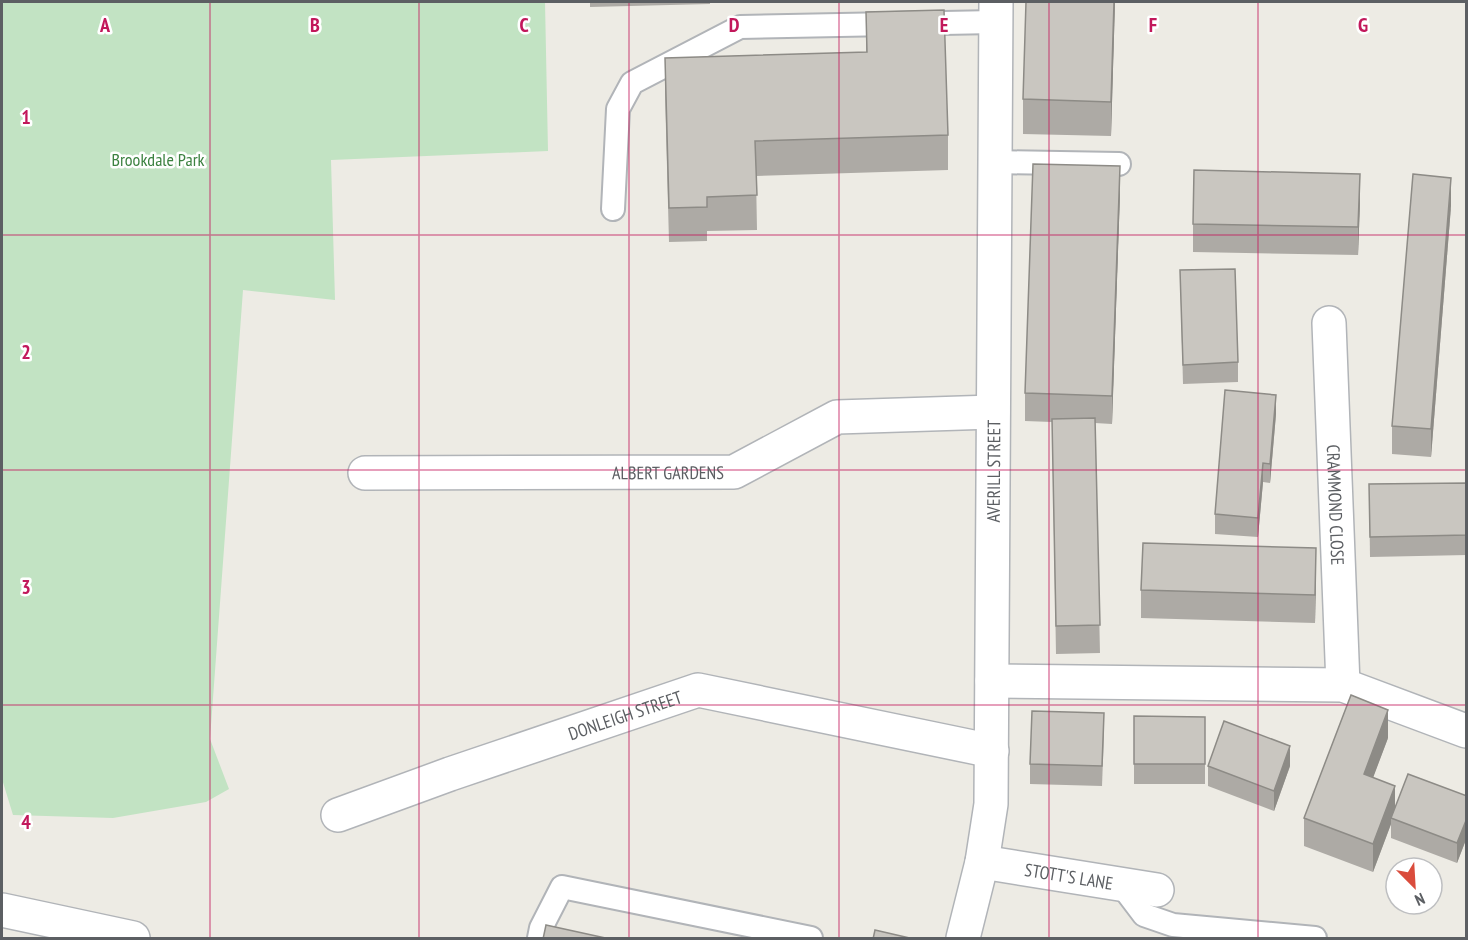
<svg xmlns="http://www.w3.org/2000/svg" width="1468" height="940" font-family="'PT Sans Narrow',sans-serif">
  <rect width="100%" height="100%" fill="#edebe4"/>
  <!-- green -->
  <path fill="#c2e3c3" d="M2,2h543l3,149 -217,9 4,140 -92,-10 -33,449 19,50 -23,13 -93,16 -100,-3 -11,-36z"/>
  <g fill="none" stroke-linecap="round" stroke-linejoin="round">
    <defs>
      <g id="service">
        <path d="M994,162l125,2"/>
        <path d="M613,209l5,-100 14,-26 108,-56 255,-5"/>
        <path d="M1119,882l25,33 29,10 142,13"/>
        <path d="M539,938l2,-10 21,-41 249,51"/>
      </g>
      <g id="minor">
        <path id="s1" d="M1329,323l14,362"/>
        <path id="s2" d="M365,473l369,-1 103,-55 156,-5"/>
        <path d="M992,681l351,4 123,46"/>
        <path id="s3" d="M338,815l112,-41 248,-84 294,61"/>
        <path id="s4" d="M982,862l175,28"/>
        <path d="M2,910l131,28"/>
        <path id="s5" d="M963,938l19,-76 9,-58 5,-802"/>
      </g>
    </defs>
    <!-- service casing -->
    <use href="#service" stroke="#b1b4b8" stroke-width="26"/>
    <!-- minor casing -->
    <use href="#minor" stroke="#b1b4b8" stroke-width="36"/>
    <!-- service -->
    <use href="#service" stroke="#fff" stroke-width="22"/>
    <!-- minor -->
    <use href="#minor" stroke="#fff" stroke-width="33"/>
  </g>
  <!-- wall -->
  <g fill="#adaaa5">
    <path d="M590,2h120v2l-120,3z"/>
    <path d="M1115,2l-4,134 -88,-2v-35z"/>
    <path d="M866,12l82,123v35l-192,6 1,54 -50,1v10l-38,1 -4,-149v-35l201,-6z"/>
    <path d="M1120,194l-8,230 -17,-1 5,230 -44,1 -4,-232 -27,-1v-28z"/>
    <path d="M1360,202l-2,53 -165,-3v-28z"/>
    <path d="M1451,206l-20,251 -39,-3v-28z"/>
    <path d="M1180,270l58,92v20l-55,2z"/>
    <path d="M1276,414l-6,69 -7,-1 -5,55 -43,-3v-20z"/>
    <path d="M1467,483v72l-97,2 -1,-73z"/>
    <path d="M1316,576l-1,47 -174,-5v-28z"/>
    <path d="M1134,716l71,1v67h-71z"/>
    <path d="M1104,733l-2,53 -72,-2v-20z"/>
    <path d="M1388,738l-15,39 22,31 72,-12v41l-10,26 -66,-25v-14l-18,48 -69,-26v-28z"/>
    <path d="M1208,766h82l-16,45 -66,-25z"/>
  </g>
  <!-- shaded-wall -->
  <g fill="#8d8b86">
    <path d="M1114,2h1l-4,134v-34z"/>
    <path d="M1120,166v28l-8,230v-28z"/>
    <path d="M1360,174v28l-2,53v-28z"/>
    <path d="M1451,178v28l-20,251v-28z"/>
    <path d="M1276,395v19l-6,69v-19z"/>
    <path d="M1263,463v19l-5,55v-19z"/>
    <path d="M1316,548v28l-1,47v-28z"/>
    <path d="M1388,710v28l-24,64v-28z"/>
    <path d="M1290,746v20l-16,45v-20z"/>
    <path d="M1395,786v28l-4,4v6l-18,48v-28z"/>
    <path d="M1467,818v19l-10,26v-20z"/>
  </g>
  <!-- building -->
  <g fill="#c9c6c0" stroke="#8d8b86" stroke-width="1.5">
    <path d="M1026,2h88l-3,100 -88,-3z"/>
    <path d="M944,10l4,125 -193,6 2,54 -50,2v10l-38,1 -4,-150 202,-6 -1,-40z"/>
    <path d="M1033,164l87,2 -8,230 -87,-3z"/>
    <path d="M1194,170l166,4 -2,53 -165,-3z"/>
    <path d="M1413,174l38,4 -20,251 -39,-3z"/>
    <path d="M1235,269l3,93 -55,3 -3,-95z"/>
    <path d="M1225,390l51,5 -6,69 -7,-1 -5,55 -43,-4z"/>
    <path d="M1095,418l5,207 -44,1 -4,-207z"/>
    <path d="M1467,483v52l-97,2 -1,-53z"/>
    <path d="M1143,543l173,5 -1,47 -174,-5z"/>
    <path d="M1351,695l37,15 -24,64 31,12 -22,58 -69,-26z"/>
    <path d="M1032,711l72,2 -2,53 -72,-2z"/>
    <path d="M1134,716l71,1v47h-71z"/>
    <path d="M1224,721l66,25 -16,45 -66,-25z"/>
    <path d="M1408,774l59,22v22l-10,25 -66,-25z"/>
    <path d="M546,925l64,14h-67z"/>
    <path d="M875,930l39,9h-41z"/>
  </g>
  <!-- grid -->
  <path fill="none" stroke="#c2185b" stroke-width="1.5" stroke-opacity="0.55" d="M210,2v936M419,2v936M629,2v936M839,2v936M1049,2v936M1258,2v936M2,235h1464M2,470h1464M2,705h1464"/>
  <g text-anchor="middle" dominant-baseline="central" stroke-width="5" stroke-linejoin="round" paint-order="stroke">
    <!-- park labels -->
    <g font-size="18" fill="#3c8241" stroke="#fff">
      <text x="158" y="159">Brookdale Park</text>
    </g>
    <!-- street labels -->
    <g font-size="18" fill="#5c5f63" stroke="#fff">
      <text stroke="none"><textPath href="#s2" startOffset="303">ALBERT GARDENS</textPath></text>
      <text stroke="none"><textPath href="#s5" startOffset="470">AVERILL STREET</textPath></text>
      <text stroke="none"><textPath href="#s1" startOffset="182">CRAMMOND CLOSE</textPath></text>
      <text stroke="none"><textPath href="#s3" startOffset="304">DONLEIGH STREET</textPath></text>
      <text stroke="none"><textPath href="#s4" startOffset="88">STOTT'S LANE</textPath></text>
    </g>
  </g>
  <g font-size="20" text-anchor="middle" font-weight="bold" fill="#c2185b" stroke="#fff" stroke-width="5" stroke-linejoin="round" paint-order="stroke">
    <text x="105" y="32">A</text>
    <text x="315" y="32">B</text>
    <text x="524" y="32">C</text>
    <text x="734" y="32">D</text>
    <text x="944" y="32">E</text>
    <text x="1153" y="32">F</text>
    <text x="1363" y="32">G</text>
    <text x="26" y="124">1</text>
    <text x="26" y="359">2</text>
    <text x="26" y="594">3</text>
    <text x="26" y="829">4</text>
  </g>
  <!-- border -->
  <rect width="1468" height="940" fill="none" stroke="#5c5f63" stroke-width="6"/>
  <!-- north arrow -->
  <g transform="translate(1414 886) rotate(156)"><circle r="28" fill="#ffffff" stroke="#bebfc1" stroke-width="1.5"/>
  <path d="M0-4.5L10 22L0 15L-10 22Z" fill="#da4c3c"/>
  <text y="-9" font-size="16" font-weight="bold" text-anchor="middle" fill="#5c5f63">N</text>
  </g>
</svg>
